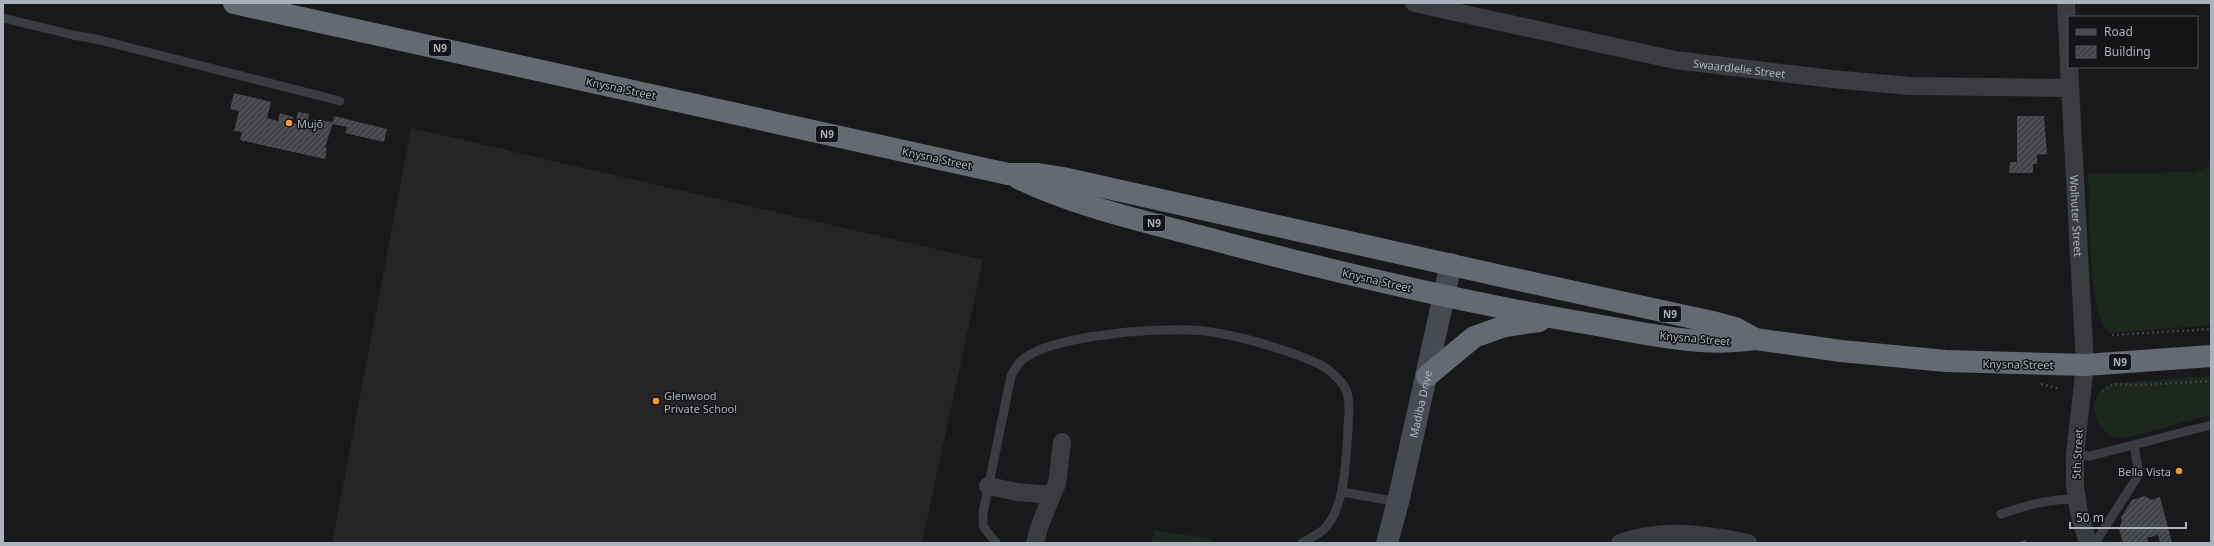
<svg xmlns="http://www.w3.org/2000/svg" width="2214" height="546" font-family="'Noto Sans',sans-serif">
  <defs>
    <pattern id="building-hatch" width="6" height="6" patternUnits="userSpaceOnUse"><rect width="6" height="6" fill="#434448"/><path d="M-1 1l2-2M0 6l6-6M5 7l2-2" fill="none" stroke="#5b5d60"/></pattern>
  </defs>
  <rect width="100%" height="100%" fill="#19191b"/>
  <!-- built -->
  <path fill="#252528" d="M411,128l572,132 -61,283h-590z"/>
  <!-- grass -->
  <g fill="#1e271e">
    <path d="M2211,166v159l-102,8c-22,-20 -19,-127 -21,-159l106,-2z"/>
    <path d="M2211,376v39l-86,23 -13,-1 -14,-13 -4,-13v-7l5,-11 13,-10z"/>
    <path d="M1154,530l57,9 -1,4h-58z"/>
  </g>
  <!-- building -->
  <g fill="url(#building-hatch)">
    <path d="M234,93l37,9 -4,16 11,3 2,-8 13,4 -1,6 6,1 1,-2 -3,-1 2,-9 11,2 -2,10 4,1 2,-6 20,3 -8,26h2l-2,11 -85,-19 2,-8 -8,-1 5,-20 -9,-2z"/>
    <path d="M334,116l53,13 -3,13 -39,-9 2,-6 -15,-3z"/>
    <path d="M2017,116h27l3,38 -10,1v9h-4v9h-24l1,-11h7z"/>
    <path d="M2145,496l6,4 9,-3 12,46h-12l-2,-8 -11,3 1,5h-25l-4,-14 3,-8 -1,-4 11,-17z"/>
    <path d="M2026,540v3h-9z"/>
  </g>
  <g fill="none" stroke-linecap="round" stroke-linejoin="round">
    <!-- path -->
    <g stroke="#3f4348" stroke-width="2.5" stroke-dasharray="2 3" stroke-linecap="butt">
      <path d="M2112,335l99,-6"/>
      <path d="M2041,384l19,5"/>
      <path d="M2102,391l12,-7 23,1 74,-4"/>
    </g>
    <!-- lane -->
    <g stroke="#3a3c40" stroke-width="9">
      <path d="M3,18l70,17 23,4 244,62"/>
      <path d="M2075,455l15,1 121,-31"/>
      <path d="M1343,492l55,10"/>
      <path d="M2001,514c26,-9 48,-15 75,-15"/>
      <path d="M996,543l-13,-17v-13l28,-137c3,-6 6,-11 10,-15 28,-26 134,-33 172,-31 35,2 94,19 126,34 8,4 20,14 25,22 5,8 5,18 5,27 -3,33 -1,95 -26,117 -6,5 -14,9 -21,13"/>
      <path d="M2095,543l44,-69 -5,-29"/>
    </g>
    <!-- street -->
    <g stroke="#3a3c40" stroke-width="18">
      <path id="s1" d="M1414,3l261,57 157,19 78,7 160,2"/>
      <path d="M2066,3l3,60"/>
      <path id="s2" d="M2069,67l16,298 -10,90v31l4,27 9,30"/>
      <path d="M988,486l29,6 35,3 -13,33 -4,15"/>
      <path d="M1052,495l5,-11 5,-42"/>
      <path d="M1620,543c42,-15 85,-9 128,0"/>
    </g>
    <!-- secondary -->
    <path stroke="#474b51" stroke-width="22" id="s3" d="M1387,543l11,-41 53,-238"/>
    <!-- highway -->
    <g stroke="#656a72" stroke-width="22">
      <path d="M234,3l774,171h30l25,4 447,100 207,45 18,5 20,11 86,12 105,10 139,4 126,-9"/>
      <path d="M1018,178c62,30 134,45 200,63 121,32 243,61 367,82 54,9 116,25 170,16"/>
      <path d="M1427,376l47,-39 31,-11 34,-5"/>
    </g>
  </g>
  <!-- markers -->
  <g fill="#fc9930" stroke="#141416" stroke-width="1.5">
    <circle cx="289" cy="123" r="4"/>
    <circle cx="656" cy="401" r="4"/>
    <circle cx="2179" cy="471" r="4"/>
  </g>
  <g text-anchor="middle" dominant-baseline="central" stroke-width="3" stroke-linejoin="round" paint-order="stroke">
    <!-- shield labels -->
    <g fill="#141416" stroke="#7e838a" stroke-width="1">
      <rect x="429" y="40" width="22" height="16" rx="3"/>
      <rect x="816" y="126" width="22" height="16" rx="3"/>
      <rect x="1143" y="215" width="22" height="16" rx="3"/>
      <rect x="1659" y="306" width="22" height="16" rx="3"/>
      <rect x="2109" y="354" width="22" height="16" rx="3"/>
    </g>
    <g font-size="10" font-weight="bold" fill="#abb2bc">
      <text x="440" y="48">N9</text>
      <text x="827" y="134">N9</text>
      <text x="1154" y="223">N9</text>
      <text x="1670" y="314">N9</text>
      <text x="2120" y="362">N9</text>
    </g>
    <!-- street labels -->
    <g font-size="11" fill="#abb2bc" stroke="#141416">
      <text stroke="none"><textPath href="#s1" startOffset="332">Swaardlelie Street</textPath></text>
      <text transform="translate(621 88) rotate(12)">Knysna Street</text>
      <text transform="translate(937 158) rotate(12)">Knysna Street</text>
      <text stroke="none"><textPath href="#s2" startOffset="149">Wolhuter Street</textPath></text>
      <text transform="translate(1377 280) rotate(13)">Knysna Street</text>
      <text transform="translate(1695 338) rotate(5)">Knysna Street</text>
      <text transform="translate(2018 364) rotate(1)">Knysna Street</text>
      <text stroke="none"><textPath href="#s3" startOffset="143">Madiba Drive</textPath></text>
      <text transform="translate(2077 454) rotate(-87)">5th Street</text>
    </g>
    <!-- poi labels -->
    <g font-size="11" fill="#abb2bc" stroke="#141416" text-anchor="start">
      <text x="297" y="123">Mujō</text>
      <text x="664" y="395">Glenwood<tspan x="664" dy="13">Private School</tspan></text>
      <text x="2171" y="471" text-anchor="end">Bella Vista</text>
    </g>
  </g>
  <!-- border -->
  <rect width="2214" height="546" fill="none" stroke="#abb2bc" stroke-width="8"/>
  <!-- legend -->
  <rect x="2068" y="16" width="130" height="52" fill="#141416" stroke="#505358"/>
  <rect x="2076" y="29" width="20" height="6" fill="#474b51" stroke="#505358"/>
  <text x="2104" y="36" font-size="12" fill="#abb2bc">Road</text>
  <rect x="2076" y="46" width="20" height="12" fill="url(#building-hatch)" stroke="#505358"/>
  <text x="2104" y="56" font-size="12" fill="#abb2bc">Building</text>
  <!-- scale -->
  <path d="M2070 522v6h116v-6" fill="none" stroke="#abb2bc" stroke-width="2"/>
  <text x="2076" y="522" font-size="12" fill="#abb2bc" stroke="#141416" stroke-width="3" paint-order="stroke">50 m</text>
</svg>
